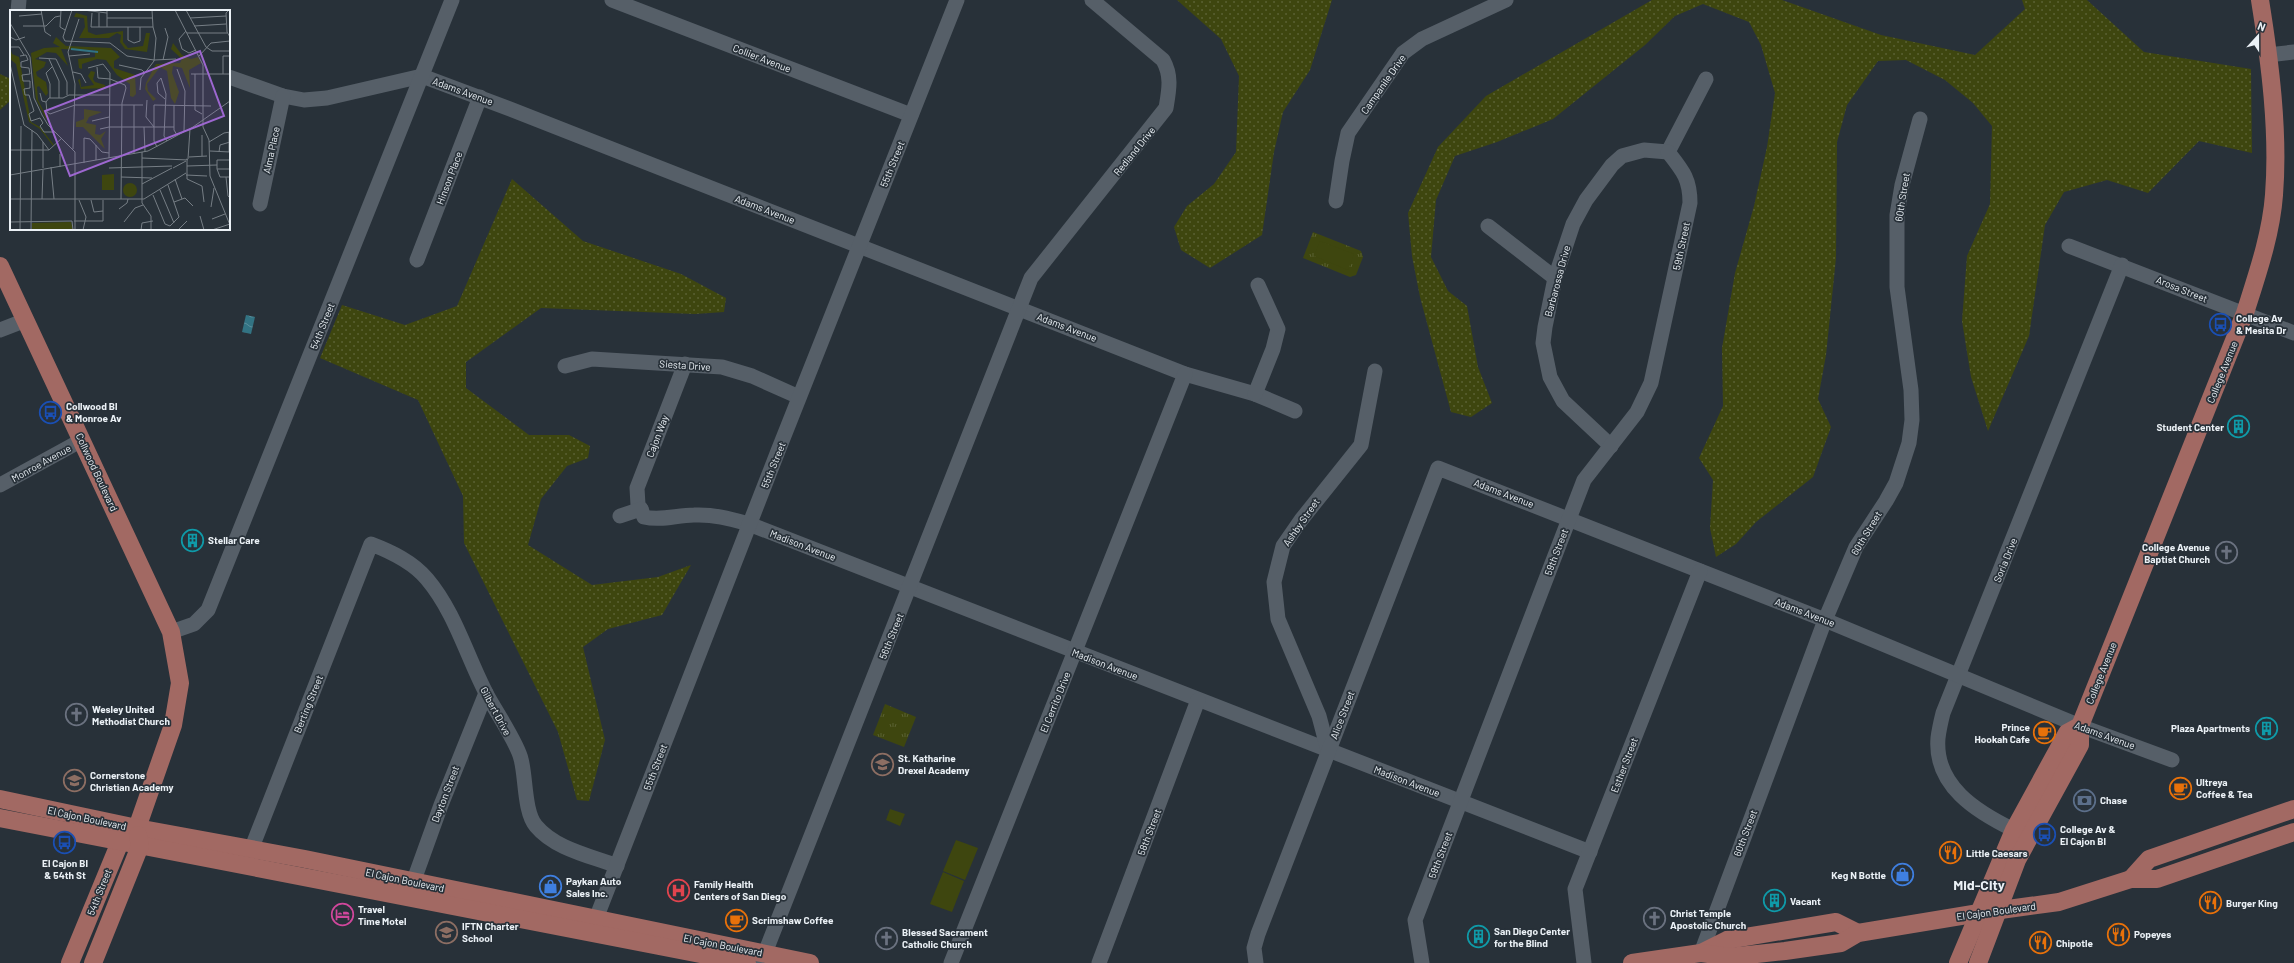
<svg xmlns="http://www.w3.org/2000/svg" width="2294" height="963" font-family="Barlow,sans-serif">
  <defs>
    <pattern id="grass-dots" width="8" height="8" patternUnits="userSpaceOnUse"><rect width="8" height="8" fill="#3e460f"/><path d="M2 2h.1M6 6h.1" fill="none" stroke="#5a6133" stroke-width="1.8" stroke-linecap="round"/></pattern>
    <pattern id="park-tufts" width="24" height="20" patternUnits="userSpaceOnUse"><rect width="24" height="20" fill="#3e460f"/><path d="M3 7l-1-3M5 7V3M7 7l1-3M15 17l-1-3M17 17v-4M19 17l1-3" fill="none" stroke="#5a6133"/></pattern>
    <pattern id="water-waves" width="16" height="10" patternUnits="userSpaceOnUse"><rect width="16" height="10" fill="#327383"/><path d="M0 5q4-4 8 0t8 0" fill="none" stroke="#5a8e9b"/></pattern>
  </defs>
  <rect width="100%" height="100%" fill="#283139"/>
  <!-- grass -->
  <g fill="url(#grass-dots)">
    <path d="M1177,0h155l-22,70 -27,42 -9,40 -12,83 -52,33 -29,-18 -7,-23 13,-21 27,-22 22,-32 3,-76 -18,-37z"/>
    <path d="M1652,0h130l99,35 94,20 50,-46 -3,-9h65l57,52 107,17 1,84 -53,-12 -51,52 -41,-13 -43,12 -19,33 -16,111 -41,95 -17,-54 -9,-56 5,-65 23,-52 2,-78 -19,-23 -28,-23 -39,-20 -28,1 -31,44 -10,37 -1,116 -10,97 -8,44 13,28 -18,50 -57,45 -20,22 -20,13 -6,-29 3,-48 -14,-22 24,-52 -1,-58 13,-75 19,-67 13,-59 8,-54 -14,-48 -12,-23 -46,-18 -28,12 -30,29 -92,74 -56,23 -42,14 -19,44 -5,57 17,34 19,15 11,61 14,36 -21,14 -20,-5 -31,-115 -8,-41 -4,-43 30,-66 48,-51z"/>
    <path d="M0,74l11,5v21l-11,10z"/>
    <path d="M512,179l71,62 98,33 45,24 -2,14 -29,2 -154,-6 -75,54v26l63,47h40l21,11 -2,12 -21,8 -26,33 -13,46 64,40 66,-8 33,-12 -29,50 -54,14 -25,18 22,93 -16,61 -12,-1 -19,-68 -94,-189 -1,-47 -45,-96 -98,-42 22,-53 63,20 52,-19z"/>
  </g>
  <!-- park -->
  <g fill="url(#park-tufts)">
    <path d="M1313,232l48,19 2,6 -7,18 -6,2 -47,-19z"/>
    <path d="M885,704l31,13 -12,30 -31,-12z"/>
  </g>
  <!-- pitch -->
  <g fill="#3e460f">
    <path d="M1320,241l34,13 -6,16 -34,-14z"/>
    <path d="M890,809l15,5 -5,12 -14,-6z"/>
    <path d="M956,840l22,8 -13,32 -22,-9z"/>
    <path d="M943,872l21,9 -12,31 -22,-8z"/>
  </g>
  <!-- water -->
  <path fill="url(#water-waves)" d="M246,315l9,2 -4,17 -9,-2z"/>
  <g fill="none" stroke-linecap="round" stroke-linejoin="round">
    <!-- minor -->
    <g stroke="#565f68" stroke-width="15">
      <path d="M612,0l299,115"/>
      <path d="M18,11l1,-11"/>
      <path d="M2268,55l26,-3"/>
      <path d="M229,77l54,19 21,4 23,-2 95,-22 88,33 675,265 70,20 40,17"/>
      <path d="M1668,152l38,-73"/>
      <path d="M1336,201l6,-40 6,-28 55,-80 19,-14 84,-39"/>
      <path d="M260,204l23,-108"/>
      <path d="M1488,226l67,52"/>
      <path d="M2069,246l225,87"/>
      <path d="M417,260l63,-163"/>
      <path d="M0,330l26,-10"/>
      <path d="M565,366l27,-7 130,8 30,9 47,21"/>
      <path d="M1255,394l18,-45 5,-20 -20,-44"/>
      <path d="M1611,446l-48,-45 -13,-24 -7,-34 2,-16 10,-49 18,-54 13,-24 26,-35 10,-9 22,-6 24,2"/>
      <path d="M0,485l82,-45"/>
      <path d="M641,509l-3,-4 -1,-17 48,-124"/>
      <path d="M620,516l21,-7 3,8c17,4 33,-2 50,-2 20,-1 37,4 55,9l841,328"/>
      <path d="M171,632l23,-8 14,-14 244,-610"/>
      <path d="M1328,750l-9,-34 -41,-97 -4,-37 9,-36 18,-26 60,-75 14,-74"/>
      <path d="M2014,830c-37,-18 -80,-44 -76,-92 1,-8 3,-17 5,-25l179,-448"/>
      <path d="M247,860l124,-316c21,8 42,18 56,35 28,33 40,78 60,116 8,15 31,49 34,64 5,18 3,53 15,67 19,23 55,30 81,40"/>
      <path d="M410,891l31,-86 45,-112"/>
      <path d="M592,929l186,-478 179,-451"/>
      <path d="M1701,953l124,-333 31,-73 30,-46 10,-18 13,-40 3,-23 -1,-30 -14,-103v-72l5,-30 18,-66"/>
      <path d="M761,963l270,-685 135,-170c3,-18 6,-32 -3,-48l-71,-60"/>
      <path d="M951,963l234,-589"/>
      <path d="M1099,963l99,-263"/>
      <path d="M1256,963l-2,-15 4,-14 180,-466 387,152 255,106 92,34"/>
      <path d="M1422,963l-7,-43 169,-440 53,-68 14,-29 39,-180c0,-24 -7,-32 -22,-51"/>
      <path d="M1584,963l-9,-74 125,-318"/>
    </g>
    <!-- major -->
    <g stroke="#a26963" stroke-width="18">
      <path d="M0,266l171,366 9,51 -7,42 -36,103 -17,14 -50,121"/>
      <path d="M0,799l137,29 168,31 505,104"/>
      <path d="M0,818l747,145"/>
      <path d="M2131,879l18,-20 145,-50"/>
      <path d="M1701,953l26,-13 109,-18 22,11"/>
      <path d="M93,963l47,-117 -2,-11"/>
      <path d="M1632,963l69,-10 28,4 56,-6 56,-8 17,-10 121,-20 80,-11 72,-23h26l137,-47"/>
      <path d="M1958,963l56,-133 53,-97 13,-7"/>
      <path d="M1978,963l39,-103 63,-115v-19l165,-413c12,-38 26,-78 29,-118 5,-63 -4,-133 -14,-195"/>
    </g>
  </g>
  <!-- icons -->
  <defs>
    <symbol id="bus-ring" viewBox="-11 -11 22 22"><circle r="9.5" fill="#283139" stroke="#1a4fb4" stroke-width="1.5"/><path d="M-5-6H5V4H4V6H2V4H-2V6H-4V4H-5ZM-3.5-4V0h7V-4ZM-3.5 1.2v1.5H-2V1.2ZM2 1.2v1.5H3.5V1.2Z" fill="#1a4fb4"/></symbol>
    <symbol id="building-ring" viewBox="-11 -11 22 22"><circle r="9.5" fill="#283139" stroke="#0f9aa8" stroke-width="1.5"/><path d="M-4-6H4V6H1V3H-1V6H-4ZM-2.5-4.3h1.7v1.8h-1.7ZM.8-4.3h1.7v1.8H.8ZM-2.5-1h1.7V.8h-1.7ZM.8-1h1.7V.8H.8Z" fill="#0f9aa8"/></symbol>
    <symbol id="church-ring" viewBox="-11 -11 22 22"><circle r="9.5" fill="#283139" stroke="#6b7280" stroke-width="1.5"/><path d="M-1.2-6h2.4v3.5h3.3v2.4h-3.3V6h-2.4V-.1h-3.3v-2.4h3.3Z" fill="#6b7280"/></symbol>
    <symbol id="cafe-ring" viewBox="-11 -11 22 22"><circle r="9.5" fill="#283139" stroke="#e8710a" stroke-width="1.5"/><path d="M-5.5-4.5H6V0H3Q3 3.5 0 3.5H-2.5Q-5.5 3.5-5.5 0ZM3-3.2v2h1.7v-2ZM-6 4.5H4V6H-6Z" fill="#e8710a"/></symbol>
    <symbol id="school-ring" viewBox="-11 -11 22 22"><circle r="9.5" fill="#283139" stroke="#8d6e63" stroke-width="1.5"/><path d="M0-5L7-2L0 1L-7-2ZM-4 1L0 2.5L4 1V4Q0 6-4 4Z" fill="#8d6e63"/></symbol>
    <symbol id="bank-ring" viewBox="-11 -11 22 22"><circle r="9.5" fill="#283139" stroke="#5c6f8a" stroke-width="1.5"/><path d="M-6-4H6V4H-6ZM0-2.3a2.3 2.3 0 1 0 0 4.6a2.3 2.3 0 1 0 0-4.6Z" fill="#5c6f8a"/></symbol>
    <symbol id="restaurant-ring" viewBox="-11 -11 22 22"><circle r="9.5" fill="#283139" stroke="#e8710a" stroke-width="1.5"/><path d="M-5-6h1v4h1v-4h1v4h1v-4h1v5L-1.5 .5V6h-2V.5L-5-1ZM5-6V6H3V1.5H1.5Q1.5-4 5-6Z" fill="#e8710a"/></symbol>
    <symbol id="shop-ring" viewBox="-11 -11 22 22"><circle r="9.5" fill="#283139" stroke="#3f7fe0" stroke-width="1.5"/><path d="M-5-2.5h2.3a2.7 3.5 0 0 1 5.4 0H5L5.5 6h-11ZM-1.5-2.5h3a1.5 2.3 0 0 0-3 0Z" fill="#3f7fe0"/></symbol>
    <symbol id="hospital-ring" viewBox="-11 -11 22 22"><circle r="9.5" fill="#283139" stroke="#e0444e" stroke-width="1.5"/><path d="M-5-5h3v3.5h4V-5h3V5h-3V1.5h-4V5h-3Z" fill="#e0444e"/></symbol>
    <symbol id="hotel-ring" viewBox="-11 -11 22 22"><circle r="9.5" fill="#283139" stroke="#d1479c" stroke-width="1.5"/><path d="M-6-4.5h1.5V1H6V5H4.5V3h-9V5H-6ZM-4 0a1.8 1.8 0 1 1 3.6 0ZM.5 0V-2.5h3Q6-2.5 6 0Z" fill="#d1479c"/></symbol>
  </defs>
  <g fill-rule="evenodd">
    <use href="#bus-ring" x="2208" y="312" width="25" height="25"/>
    <use href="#bus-ring" x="38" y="400" width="25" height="25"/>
    <use href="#building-ring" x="2226" y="414" width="25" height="25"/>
    <use href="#building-ring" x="180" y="528" width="25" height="25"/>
    <use href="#church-ring" x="2214" y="540" width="25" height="25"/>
    <use href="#church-ring" x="64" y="702" width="25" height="25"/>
    <use href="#building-ring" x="2254" y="716" width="25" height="25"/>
    <use href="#cafe-ring" x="2032" y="720" width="25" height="25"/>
    <use href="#school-ring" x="870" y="752" width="25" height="25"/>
    <use href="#school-ring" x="62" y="768" width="25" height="25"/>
    <use href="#cafe-ring" x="2168" y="776" width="25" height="25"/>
    <use href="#bank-ring" x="2072" y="788" width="25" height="25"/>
    <use href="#bus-ring" x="2032" y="822" width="25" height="25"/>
    <use href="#bus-ring" x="52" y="830" width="25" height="25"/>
    <use href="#restaurant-ring" x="1938" y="840" width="25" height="25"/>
    <use href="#shop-ring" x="1890" y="862" width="25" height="25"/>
    <use href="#shop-ring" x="538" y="874" width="25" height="25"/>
    <use href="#hospital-ring" x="666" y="878" width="25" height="25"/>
    <use href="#building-ring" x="1762" y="888" width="25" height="25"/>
    <use href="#restaurant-ring" x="2198" y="890" width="25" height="25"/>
    <use href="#hotel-ring" x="330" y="902" width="25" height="25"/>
    <use href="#church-ring" x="1642" y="906" width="25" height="25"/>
    <use href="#cafe-ring" x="724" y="908" width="25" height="25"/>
    <use href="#school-ring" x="434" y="920" width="25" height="25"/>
    <use href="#restaurant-ring" x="2106" y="922" width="25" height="25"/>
    <use href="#building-ring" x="1466" y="924" width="25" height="25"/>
    <use href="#church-ring" x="874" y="926" width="25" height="25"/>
    <use href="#restaurant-ring" x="2028" y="930" width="25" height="25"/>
  </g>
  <g text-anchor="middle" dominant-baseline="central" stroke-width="3.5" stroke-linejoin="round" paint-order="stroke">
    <!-- street labels -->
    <g font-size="10" fill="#ebf1f6" stroke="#283139">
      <text transform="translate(762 58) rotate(21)">Collier Avenue</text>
      <text transform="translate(1383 84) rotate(-55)">Campanile Drive</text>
      <text transform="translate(463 91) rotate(20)">Adams Avenue</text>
      <text transform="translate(271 150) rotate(-78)">Alma Place</text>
      <text transform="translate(1134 151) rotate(-51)">Redland Drive</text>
      <text transform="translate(892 164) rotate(-68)">55th Street</text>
      <text transform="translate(449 178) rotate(-69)">Hinson Place</text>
      <text transform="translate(1902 197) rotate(-81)">60th Street</text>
      <text transform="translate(765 209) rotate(21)">Adams Avenue</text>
      <text transform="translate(1681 246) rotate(-78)">59th Street</text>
      <text transform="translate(1557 281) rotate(-75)">Barbarossa Drive</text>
      <text transform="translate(2182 289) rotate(22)">Arosa Street</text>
      <text transform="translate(322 326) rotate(-68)">54th Street</text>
      <text transform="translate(1067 327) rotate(21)">Adams Avenue</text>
      <text transform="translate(685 365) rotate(4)">Siesta Drive</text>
      <text transform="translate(2222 372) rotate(-68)">College Avenue</text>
      <text transform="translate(657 436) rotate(-69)">Cajon Way</text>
      <text transform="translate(41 463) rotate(-29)">Monroe Avenue</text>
      <text transform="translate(773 465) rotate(-68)">55th Street</text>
      <text transform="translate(97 472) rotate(65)">Collwood Boulevard</text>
      <text transform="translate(1504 493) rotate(21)">Adams Avenue</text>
      <text transform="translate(1301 522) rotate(-55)">Ashby Street</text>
      <text transform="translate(1866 533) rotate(-59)">60th Street</text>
      <text transform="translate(803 545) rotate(21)">Madison Avenue</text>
      <text transform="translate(1556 552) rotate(-69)">59th Street</text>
      <text transform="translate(2005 560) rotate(-68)">Soria Drive</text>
      <text transform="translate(1805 612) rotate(21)">Adams Avenue</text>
      <text transform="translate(891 636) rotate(-68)">56th Street</text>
      <text transform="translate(1105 664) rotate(21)">Madison Avenue</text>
      <text transform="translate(2101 673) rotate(-68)">College Avenue</text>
      <text transform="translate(1055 702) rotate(-68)">El Cerrito Drive</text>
      <text transform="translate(308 704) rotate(-68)">Berting Street</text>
      <text transform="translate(496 711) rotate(62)">Gilbert Drive</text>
      <text transform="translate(1342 715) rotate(-69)">Alice Street</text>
      <text transform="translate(2105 735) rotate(20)">Adams Avenue</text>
      <text transform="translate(1624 765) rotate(-69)">Esther Street</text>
      <text transform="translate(655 767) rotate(-69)">55th Street</text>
      <text transform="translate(1407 781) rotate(21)">Madison Avenue</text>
      <text transform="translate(445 794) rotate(-69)">Dayton Street</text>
      <text transform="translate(87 818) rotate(12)">El Cajon Boulevard</text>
      <text transform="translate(1149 832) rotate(-69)">58th Street</text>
      <text transform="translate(1745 833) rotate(-69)">60th Street</text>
      <text transform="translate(1440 855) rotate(-69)">59th Street</text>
      <text transform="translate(405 880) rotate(12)">El Cajon Boulevard</text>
      <text transform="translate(99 892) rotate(-68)">54th Street</text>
      <text transform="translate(1996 911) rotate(-8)">El Cajon Boulevard</text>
      <text transform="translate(723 945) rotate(11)">El Cajon Boulevard</text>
    </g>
    <!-- poi labels -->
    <g font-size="10" font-weight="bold" fill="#ebf1f6" stroke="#283139" text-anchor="start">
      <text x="2236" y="318">College Av<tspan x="2236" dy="12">&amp; Mesita Dr</tspan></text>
      <text x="66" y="406">Collwood Bl<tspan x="66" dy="12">&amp; Monroe Av</tspan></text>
      <text x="2224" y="427" text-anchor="end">Student Center</text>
      <text x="208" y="540">Stellar Care</text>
      <text x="2210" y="547" text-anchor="end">College Avenue<tspan x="2210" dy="12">Baptist Church</tspan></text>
      <text x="92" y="709">Wesley United<tspan x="92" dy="12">Methodist Church</tspan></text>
      <text x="2030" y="727" text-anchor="end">Prince<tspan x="2030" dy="12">Hookah Cafe</tspan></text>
      <text x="2250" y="728" text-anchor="end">Plaza Apartments</text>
      <text x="898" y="758">St. Katharine<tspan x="898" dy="12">Drexel Academy</tspan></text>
      <text x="90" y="775">Cornerstone<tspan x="90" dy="12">Christian Academy</tspan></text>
      <text x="2196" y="782">Ultreya<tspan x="2196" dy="12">Coffee &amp; Tea</tspan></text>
      <text x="2100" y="800">Chase</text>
      <text x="2060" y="829">College Av &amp;<tspan x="2060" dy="12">El Cajon Bl</tspan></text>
      <text x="1966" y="853">Little Caesars</text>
      <text x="65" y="863" text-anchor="middle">El Cajon Bl<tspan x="65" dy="12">&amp; 54th St</tspan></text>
      <text x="1886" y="875" text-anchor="end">Keg N Bottle</text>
      <text x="566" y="881">Paykan Auto<tspan x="566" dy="12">Sales Inc.</tspan></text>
      <text x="694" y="884">Family Health<tspan x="694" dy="12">Centers of San Diego</tspan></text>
      <text x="1790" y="901">Vacant</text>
      <text x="2226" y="903">Burger King</text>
      <text x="358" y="909">Travel<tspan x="358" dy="12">Time Motel</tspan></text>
      <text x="1670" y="913">Christ Temple<tspan x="1670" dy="12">Apostolic Church</tspan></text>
      <text x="752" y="920">Scrimshaw Coffee</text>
      <text x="462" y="926">IFTN Charter<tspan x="462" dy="12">School</tspan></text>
      <text x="1494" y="931">San Diego Center<tspan x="1494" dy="12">for the Blind</tspan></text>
      <text x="902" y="932">Blessed Sacrament<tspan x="902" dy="12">Catholic Church</tspan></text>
      <text x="2134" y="934">Popeyes</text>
      <text x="2056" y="943">Chipotle</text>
    </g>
    <!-- district labels -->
    <g font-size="14" font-weight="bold" fill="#ebf1f6" stroke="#283139">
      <text x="1979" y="884">Mid-City</text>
    </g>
  </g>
  <!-- overview -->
  <g transform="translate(10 10)">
    <rect width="220" height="220" fill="#283139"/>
    <path d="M66,3l11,3 1,16 8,3 27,-4v11l5,6 15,-2 3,-13h4l-3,19 -22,-3 -5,-7 1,-7 -4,-2 -8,5h-30l6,-11 -1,-9 -10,-1zM46,27l10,9 45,2 9,9 -6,4v7l21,7 1,19 -3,3 -3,-1v-12l-13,-9 -11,-15 -9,-1 -15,5v5l-3,-1 -1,-9 17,-2v-7l-34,-1 7,17 -12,-13 -9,-1 -12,7 11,3 -2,5 -8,5 1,4 9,6 2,11 -2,3 -7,-10 -2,1 1,13 7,14 4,2 -3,3 -10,-20 -5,-46 13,-5 16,-1 -7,-4zM163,33l9,12 9,4 7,-2 3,6 -12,7 1,18 -8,-20 -9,-2 -1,7 7,19 -4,12 -4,-6 -4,-27 -7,-4 -13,17 1,7 8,8 -3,2 -8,-12 1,-6 10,-19 24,-1 2,-4 -11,-10zM0,38l2,6 7,3 12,65 9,5 14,18 -1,1 -13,-17 -11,-7 -13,-58 -6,-5zM81,61l4,1 -2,7 2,3 10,3v3l-24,1 -3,-9 2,-1 1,8 13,-2 -6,-9zM74,99l18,3 -13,5 -3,6 10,2 -1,9 5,1 6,-4 -5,8 4,10 -22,-22h-7v-5l8,-3z" fill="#3e460f"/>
    <path d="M61,212l2,8h-41v-7z" fill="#3e460f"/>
    <path d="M104,164v16h-12v-15zM113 180a7 7 0 1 1 14 0a7 7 0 1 1-14 0Z" fill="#3e460f"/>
    <path fill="none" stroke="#327383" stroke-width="2" d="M61,39l27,3"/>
    <path fill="none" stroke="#767e85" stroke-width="1" d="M31,0l4,22 6,4M51,0l-1,17 5,3M62,0l-9,27 2,4 45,2 17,13 27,4 22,-1M73,0l24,3M165,0l28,55v62l6,13 1,36 20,49M176,0l20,37 6,4h18M219,0l-3,3 1,19 3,5M82,3l-1,14h62M9,6l23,-2M97,8h45M180,8l36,-2M0,13l20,34 4,41 8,17 6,10 27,27v78M13,16h23l9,-9 5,-1M184,16l32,-2M89,17v-14M97,17v-17M118,17v13l6,3 6,-2v-14M176,21l-7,8 3,10 7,4 7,-3M177,23h40M0,27l6,3 9,-3M0,37h9l5,8M10,46l6,-1 2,5 -7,2v5l8,1 1,6 -8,1 1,6h7v7l-6,1 1,6h4l5,16 -5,3 2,7 9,-3 3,5 -3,3 4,6h11M59,46l21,-2M189,46l12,-13 19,-2M29,48l17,1 11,23v13M39,49l10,22v17M153,50l5,-23 -3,-9M0,54l14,61M109,55l23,5 3,3M87,57l1,11 12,1 15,6 1,3 -4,15 -1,96M78,58l15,-4 7,9 -1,85M167,59l8,22 -1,40M63,62l8,2 5,9M181,64h39M185,64v36l7,4M213,64v-18h7M151,68l5,16 -2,42 3,5M151,68l-4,5 1,10 7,6M130,80l1,-12 13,-17 2,-23 -3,-11 -1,-17M30,83l2,8 4,1M40,88v-14l-4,-11 6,-6M0,89v16M137,90l-1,17 8,10M36,92l1,10 3,2 25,-9h68M36,92l3,-4h14l6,-3h40M164,95v25l3,5M82,111l17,-4M14,115l13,9 12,16M134,117l1,25M90,119l9,-2h65M219,122v20M199,132l15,-9 6,-1M86,135v15M147,137l-3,-6v-36l57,1M63,139l2,-65 -7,-32 11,-33M0,140h39l13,-12M200,141l20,1M132,142v51l9,13v14M209,142l1,-7 10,-3M50,144v13M124,144v-49M192,146v-21M179,147l18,-1M132,148l46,2 -2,-1M178,149l2,-30M220,150h-13v9l3,8h10M177,151v18l15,7 2,16M74,153v-25l6,1 12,13 7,1M177,156l30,-1M41,157l3,32M33,158v-26M99,158l63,-2M163,158l13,-7M207,159h13M0,165l138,-24 45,-24 37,-26M176,165l21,1M111,167l31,1M216,167l2,19 2,2M165,169l7,20M132,174l30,-16M150,180l14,33M143,185l12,29 5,2 9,-9 -11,-32M0,189h134l42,-26M32,189l1,-29M69,190l7,17 -3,13M81,190l3,12 9,-1M164,192l11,-4 8,8M201,197l3,-19M109,199l8,-6 1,-4M190,206l4,14M202,209l13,-5M64,211h29v-21M0,212l62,-1 1,9M114,212l11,-14 8,-3M10,220l1,-104M21,220l1,-100M131,220l1,-7 11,-2M168,220l9,-9M202,220l18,-6"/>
    <path fill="#9d67d0" fill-opacity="0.15" stroke="#9d67d0" stroke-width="2" d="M190,41l24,65 -154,60 -25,-65z"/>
    <rect width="220" height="220" fill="none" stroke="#ebf1f6" stroke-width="2"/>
  </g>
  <!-- north arrow -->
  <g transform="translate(2258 36) rotate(21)" stroke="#283139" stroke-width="3" paint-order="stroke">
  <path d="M0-3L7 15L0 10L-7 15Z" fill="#ebf1f6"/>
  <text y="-6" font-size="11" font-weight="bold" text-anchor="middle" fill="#ebf1f6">N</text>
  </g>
</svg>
